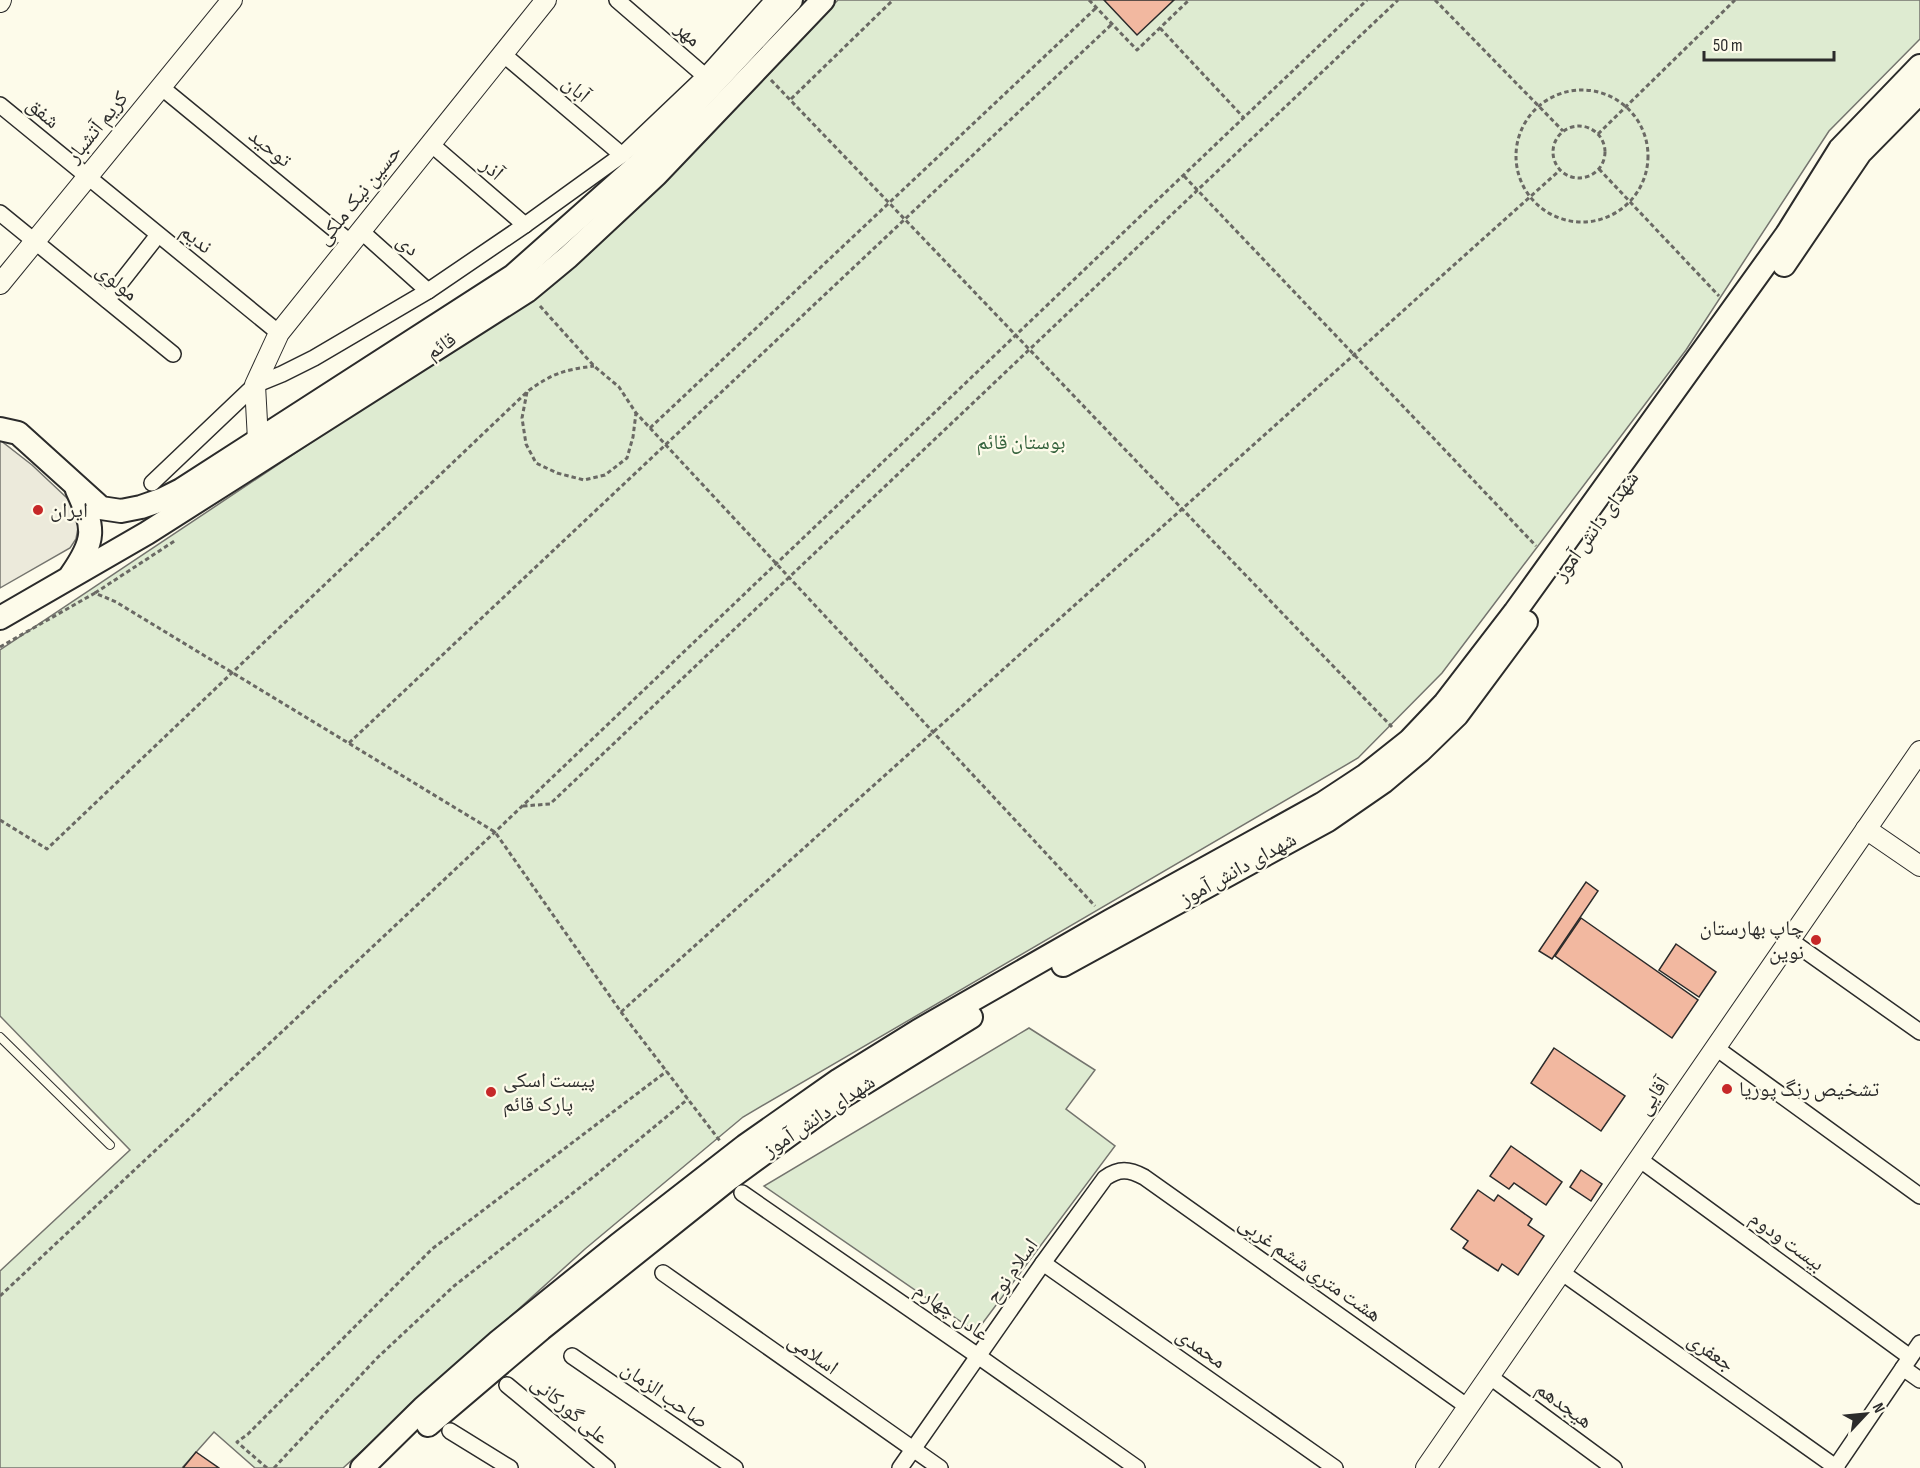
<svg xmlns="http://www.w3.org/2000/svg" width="1920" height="1468" font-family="'Sofia Sans Condensed','Noto Naskh Arabic',sans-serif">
  <rect width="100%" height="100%" fill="#fdfbea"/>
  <!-- green -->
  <g fill="#deebd1" stroke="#74746e" stroke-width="1.5">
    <path d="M838,0h1082v39l-91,92 -143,219 -244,323 -84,85 -615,359 -158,132 -242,219h-88l-41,-36 -32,36h-182v-197l130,-121 -130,-134v-366l556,-371z"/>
    <path d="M1029,1028l66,42 -29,39 49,37 -139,186 -212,-146z"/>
  </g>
  <!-- parking -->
  <path fill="#eceadb" stroke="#74746e" stroke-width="1.5" d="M0,440l32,25 35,33 6,7 5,11v12l-2,11 -6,9 -70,40z"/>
  <!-- building -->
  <g fill="#f2b8a0" stroke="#2b2b2b" stroke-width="1.5">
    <path d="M1104,0h70l-37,35z"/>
    <path d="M1586,882l12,9 -46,68 -13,-8z"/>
    <path d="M1581,918l117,82 -26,38 -117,-82z"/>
    <path d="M1676,944l40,28 -17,25 -40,-27z"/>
    <path d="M1554,1048l71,48 -24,35 -70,-48z"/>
    <path d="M1511,1146l51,36 -16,23 -32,-22 -5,6 -19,-13z"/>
    <path d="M1581,1170l21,14 -11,17 -21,-14z"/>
    <path d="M1478,1190l16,11 4,-6 34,24 -4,6 16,11 -26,39 -16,-11 -4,7 -35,-23 5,-7 -17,-12z"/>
    <path d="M196,1452l23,16h-36z"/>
  </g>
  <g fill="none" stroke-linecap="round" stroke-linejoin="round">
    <defs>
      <path id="service" d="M0,1037l110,108"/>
      <g id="minor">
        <path d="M617,0l88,76"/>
        <path d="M503,54l119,101"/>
        <path d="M161,87l190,156"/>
        <path d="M0,105l279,228"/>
        <path d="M431,144l94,81"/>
        <path d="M0,213l173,141"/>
        <path d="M361,231l67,60"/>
        <path d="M107,300l51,-65"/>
        <path d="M152,483l103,-98 27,-11 32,-16 114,-67 97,-66 97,-70 83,-79 68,-76"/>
        <path d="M1790,940l130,92"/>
        <path d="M1716,1048l204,148"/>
        <path d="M1639,1159l271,198"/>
        <path d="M742,1193l236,163 159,112"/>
        <path d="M1043,1263l292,205"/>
        <path d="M1561,1272l276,196"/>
        <path d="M663,1273l277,195"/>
        <path d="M572,1356l163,112"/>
        <path d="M1903,1368l17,12"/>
        <path d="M1489,1376l125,92"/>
        <path d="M507,1385l100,83"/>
        <path d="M450,1431l60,37"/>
        <path d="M900,1468l143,-205 62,-85c14,-10 24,-9 39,-1l324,230"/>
        <path d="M1835,1468l85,-125"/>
      </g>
      <g id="tertiary">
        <path d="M0,2l1,-2"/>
        <path d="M0,284l232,-284"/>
        <path d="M258,440l-3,-55 24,-52 267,-333"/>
        <path d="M1866,829l54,37"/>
        <path d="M1426,1468l494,-717"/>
      </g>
      <g id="secondary">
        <path d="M1784,265l76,-112 60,-61"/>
        <path d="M0,429l18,4 83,75 20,3 20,-4 20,-7 20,-10 332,-214 125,-111 153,-165"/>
        <path d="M71,575c25,-36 24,-46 6,-85"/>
        <path d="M0,618l147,-85 380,-242 41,-34 88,-82 167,-175"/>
        <path d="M1063,965l265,-145 55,-38 37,-31 37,-36 69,-93"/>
        <path d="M428,1425l113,-96 189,-151 107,-78 134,-83"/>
        <path d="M362,1468l61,-60 76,-67 120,-97 126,-98 94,-66 79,-49 192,-110 212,-117 44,-29 43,-34 36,-38 70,-91 272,-378 53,-85 80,-83"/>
      </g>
    </defs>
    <!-- service casing -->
    <use href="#service" stroke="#2b2b2b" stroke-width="10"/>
    <!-- minor casing -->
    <use href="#minor" stroke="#2b2b2b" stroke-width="18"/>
    <!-- tertiary casing -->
    <use href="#tertiary" stroke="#2b2b2b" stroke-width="22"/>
    <!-- secondary casing -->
    <use href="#secondary" stroke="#2b2b2b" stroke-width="26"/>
    <!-- path -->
    <g stroke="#6a6964" stroke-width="3" stroke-dasharray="4.5 3" stroke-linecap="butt">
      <path d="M1089,0l48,50 52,-50"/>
      <path d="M1435,0l128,131"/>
      <path d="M1160,28l84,90"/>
      <path d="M771,80c207,215 413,432 621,647"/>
      <circle cx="1582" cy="156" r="66"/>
      <path d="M791,99l102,-99"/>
      <circle cx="1579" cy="152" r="26"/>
      <path d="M1598,134l137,-134"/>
      <path d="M1599,169l120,127"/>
      <path d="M1184,176l352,370"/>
      <path d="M540,306l54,60 25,21 17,26 459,493"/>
      <path d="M527,392l-5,26 4,26 10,19 21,10 27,7 21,-5 22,-17 6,-21 3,-24"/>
      <path d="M650,428l446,-420"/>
      <path d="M95,593l81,-53"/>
      <path d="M0,647l95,-54 21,9 379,230 126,180 99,129"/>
      <path d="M349,743l763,-719"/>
      <path d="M523,806l27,-2 848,-804"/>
      <path d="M0,820l47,29 481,-458c25,-18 36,-21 66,-25"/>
      <path d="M621,1012l939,-842"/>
      <path d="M0,1296l495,-464 872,-832"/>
      <path d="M267,1468l-30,-26 11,-8 184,-185 235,-178"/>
      <path d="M274,1468l102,-109 78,-73 142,-111 92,-76"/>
    </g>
    <!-- service -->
    <use href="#service" stroke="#fdfbea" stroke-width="8"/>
    <!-- minor -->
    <use href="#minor" stroke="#fdfbea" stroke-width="15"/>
    <!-- tertiary -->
    <use href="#tertiary" stroke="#fdfbea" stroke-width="20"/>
    <!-- secondary -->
    <use href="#secondary" stroke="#fdfbea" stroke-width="22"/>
  </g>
  <!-- markers -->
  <g fill="#c62828" stroke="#fdfbea" stroke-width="2">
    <circle cx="38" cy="510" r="6"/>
    <circle cx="1816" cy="940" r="6"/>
    <circle cx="1727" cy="1089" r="6"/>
    <circle cx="491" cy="1092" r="6"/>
  </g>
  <g text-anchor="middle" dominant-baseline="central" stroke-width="4.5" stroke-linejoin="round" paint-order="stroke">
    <!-- street labels -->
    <g font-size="21" fill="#2b2b2b" stroke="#fdfbea">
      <text transform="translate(688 34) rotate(41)">مهر</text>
      <text transform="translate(576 89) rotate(41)">آبان</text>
      <text transform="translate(43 113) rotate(40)">شفق</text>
      <text transform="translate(97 127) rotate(-51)">کریم آتشبار</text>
      <text transform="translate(270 148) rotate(39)">توحید</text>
      <text transform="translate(492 169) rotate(41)">آذر</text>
      <text transform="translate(359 195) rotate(-51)">حسین نیک ملکی</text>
      <text transform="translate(196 239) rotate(39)">ندیم</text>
      <text transform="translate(408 245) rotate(42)">دی</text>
      <text transform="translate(117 282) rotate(39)">مولوی</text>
      <text transform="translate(441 346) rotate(-33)">قائم</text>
      <text transform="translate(1596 526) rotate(-54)">شهدای دانش آموز</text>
      <text transform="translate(1238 869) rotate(-29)">شهدای دانش آموز</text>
      <text transform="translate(1653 1096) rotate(-56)">آقایی</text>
      <text transform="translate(819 1116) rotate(-34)">شهدای دانش آموز</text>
      <text transform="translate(1787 1241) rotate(36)">بیست ودوم</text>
      <text transform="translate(1310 1269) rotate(35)">هشت متری ششم غربی</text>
      <text transform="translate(1012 1271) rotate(-55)">اسلام نوح</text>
      <text transform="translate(952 1312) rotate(35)">عادل چهارم</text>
      <text transform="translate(1201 1348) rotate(35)">محمدی</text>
      <text transform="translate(1711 1352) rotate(35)">جعفری</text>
      <text transform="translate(813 1354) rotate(35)">اسلامی</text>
      <text transform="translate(665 1395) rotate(35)">صاحب الزمان</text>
      <text transform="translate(1564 1405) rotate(36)">هیجدهم</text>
      <text transform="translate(570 1410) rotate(40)">علی گورکانی</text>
    </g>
    <!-- park labels -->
    <g font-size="21" fill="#34623c" stroke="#fdfbea">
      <text x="1021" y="442">بوستان قائم</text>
    </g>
    <!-- poi labels -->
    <g font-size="21" fill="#2b2b2b" stroke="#fdfbea" text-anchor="start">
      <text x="50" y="510">ایران</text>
      <text x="1804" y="928" text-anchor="end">چاپ بهارستان<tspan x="1804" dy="24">نوين</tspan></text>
      <text x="503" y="1080">پیست اسکی<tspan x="503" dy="24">پارک قائم</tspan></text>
      <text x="1739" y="1089">تشخیص رنگ پوریا</text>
    </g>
  </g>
  <!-- north arrow -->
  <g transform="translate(1866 1414) rotate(64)" stroke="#fdfbea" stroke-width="4.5" paint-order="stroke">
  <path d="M0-4.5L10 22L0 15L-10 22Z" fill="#2b2b2b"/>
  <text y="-9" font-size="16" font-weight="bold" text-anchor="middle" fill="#2b2b2b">N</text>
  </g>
  <!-- scale -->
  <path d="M1704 51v9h130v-9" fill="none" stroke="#2b2b2b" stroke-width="3"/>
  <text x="1713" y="51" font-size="18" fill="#2b2b2b" stroke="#fdfbea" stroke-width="4.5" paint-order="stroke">50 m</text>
</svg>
